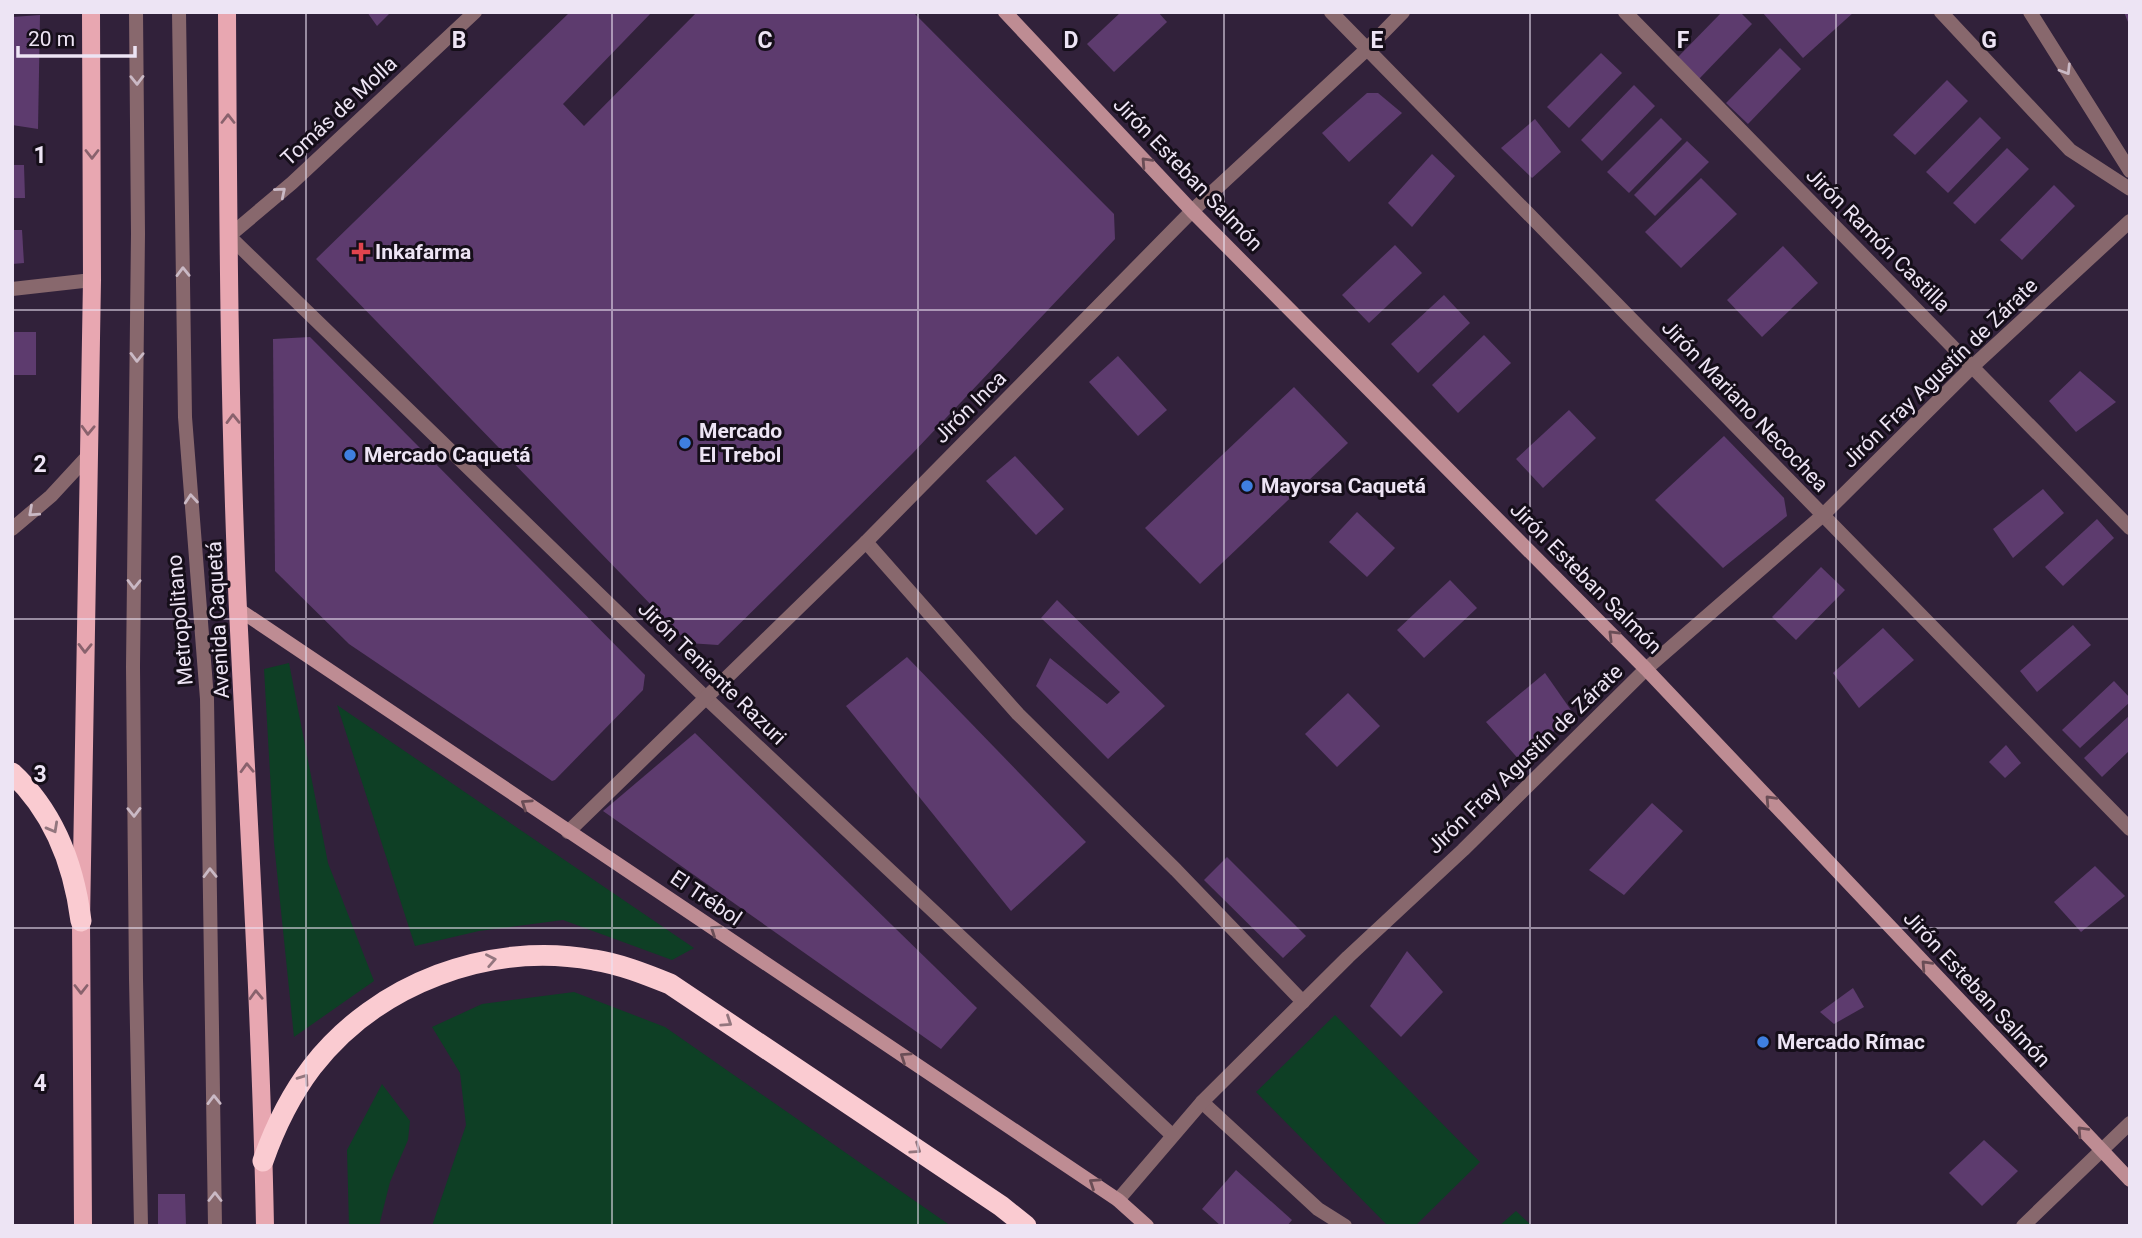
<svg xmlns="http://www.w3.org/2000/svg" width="2142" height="1238" font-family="Roboto,sans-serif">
  <rect width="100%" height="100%" fill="#31213a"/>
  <!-- green -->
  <g fill="#0e3f25">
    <path d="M289,663l39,200 46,118 -80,56 -20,-194 -10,-174z"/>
    <path d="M337,705l357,243 -22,12 -109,-40 -84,11 -64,15z"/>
    <path d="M574,992l91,35 286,199h-519l34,-101 -6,-52 -28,-46 50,-23z"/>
    <path d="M1335,1015l145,147 -65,64h-27l-132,-134z"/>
    <path d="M382,1084l28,37 -2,19 -18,42 -11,44h-30l-2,-76z"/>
    <path d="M1516,1211l16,15h-33z"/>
  </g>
  <!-- building -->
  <g fill="#5d3b6e">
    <path d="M367,12h24l-14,14z"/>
    <path d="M570,12h82l-89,92 21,22 113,-114h216l201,202 1,25 -203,215 -194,191 -30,-2 -372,-384z"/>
    <path d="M1121,12h37l9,10 -53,50 -27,-28z"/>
    <path d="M1722,12h18l12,12 -53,55 -22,-21z"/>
    <path d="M1762,12h92l-51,46z"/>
    <path d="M2124,12h6v15z"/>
    <path d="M40,15l-2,114 -26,-4v-108z"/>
    <path d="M1780,48l21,21 -53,55 -22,-21z"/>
    <path d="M1601,53l21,20 -53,55 -22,-21z"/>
    <path d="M1947,80l21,21 -53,54 -22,-20z"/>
    <path d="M1634,85l21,21 -53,55 -21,-21z"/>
    <path d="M1367,93h11l24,20 -53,49 -27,-29z"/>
    <path d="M1980,117l21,21 -53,55 -22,-21z"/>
    <path d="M1661,118l21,21 -53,54 -22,-21z"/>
    <path d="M1535,119l26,33 -29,26 -31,-30z"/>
    <path d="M1687,141l22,21 -54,54 -21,-21z"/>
    <path d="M2007,148l22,21 -54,55 -22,-21z"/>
    <path d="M1432,154l23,22 -43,51 -24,-24z"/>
    <path d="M12,165h12l1,33h-13z"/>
    <path d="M1701,178l36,36 -56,54 -36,-36z"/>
    <path d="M2054,185l21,21 -53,54 -22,-20z"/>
    <path d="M12,230h10l2,33 -12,1z"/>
    <path d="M1395,245l27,28 -53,50 -27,-28z"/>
    <path d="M1783,246l35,37 -56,54 -35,-37z"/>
    <path d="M1444,295l26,28 -52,50 -27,-29z"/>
    <rect x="12" y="332" width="24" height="43"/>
    <path d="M1484,335l27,28 -53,50 -26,-28z"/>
    <path d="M310,337l335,338 -2,15 -88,90 -3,1 -203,-137 -74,-73 -2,-232z"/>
    <path d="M1118,356l49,54 -29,26 -49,-54z"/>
    <path d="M2080,371l36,31 -40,30 -27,-31z"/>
    <path d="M1294,387l54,56 -148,141 -55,-56z"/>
    <path d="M1569,410l27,28 -53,50 -27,-29z"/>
    <path d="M1724,436l60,62 3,18 -64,52 -68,-68z"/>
    <path d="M1015,456l49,53 -28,26 -50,-54z"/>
    <path d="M2043,489l21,24 -51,45 -20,-29z"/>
    <path d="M1357,512l38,36 -28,29 -38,-35z"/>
    <path d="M2097,519l17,19 -51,48 -18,-19z"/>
    <path d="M1821,567l24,23 -49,50 -24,-23z"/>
    <path d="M1450,580l27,28 -53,50 -27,-28z"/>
    <path d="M1057,600l108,106 -57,53 -72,-73 14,-28 57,46 13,-12 -79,-74z"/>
    <path d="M2073,625l18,20 -54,47 -17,-21z"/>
    <path d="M1883,628l31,32 -55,48 -26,-35z"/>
    <path d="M907,657l179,185 -75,69 -165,-205z"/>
    <path d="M1545,673l28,40 -52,49 -35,-40z"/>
    <path d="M2114,681l16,17v4l-50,46 -18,-18z"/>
    <path d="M1348,693l32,33 -43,41 -32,-33z"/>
    <path d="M2130,715v35l-28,27 -18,-19z"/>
    <path d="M695,733l282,275 -36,41 -338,-238z"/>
    <path d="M2006,745l15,18 -16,15 -16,-16z"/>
    <path d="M1652,803l31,28 -59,64 -35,-25z"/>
    <path d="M1227,857l79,79 -23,22 -79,-78z"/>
    <path d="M2095,866l30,30 -44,36 -27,-30z"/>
    <path d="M1407,951l36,41 -42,45 -31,-31z"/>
    <path d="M1853,988l11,19 -30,17 -14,-12z"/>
    <path d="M1984,1140l34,31 -36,35 -33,-33z"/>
    <path d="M1236,1170l56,50 -5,6h-66l-19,-17z"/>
    <path d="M158,1194h27l1,32h-28z"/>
  </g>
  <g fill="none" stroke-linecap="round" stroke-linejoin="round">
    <!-- lane -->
    <g stroke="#88686d" stroke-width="14">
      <path d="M136,12l2,222 -5,433 3,312 5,247"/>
      <path d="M179,12l6,405 22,282 8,527"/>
    </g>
    <!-- street -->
    <g stroke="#88686d" stroke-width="14">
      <path d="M475,12l-183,171 -63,53 476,461 467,438"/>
      <path d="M1331,12l799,817"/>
      <path d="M1625,12l505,516"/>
      <path d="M1941,12l129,138 60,39"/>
      <path d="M2030,12l100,159"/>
      <path d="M12,289l80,-9"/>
      <path d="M12,529l39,-33 36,-39"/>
      <path d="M866,542l152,172 158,156 127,132"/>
      <path d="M568,832l298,-290 326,-331 174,-161 37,-38"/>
      <path d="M1202,1102l116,107 27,17"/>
      <path d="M1118,1200l84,-98 146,-145 115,-107 183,-181 177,-154 150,-149 157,-145"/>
      <path d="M2023,1226l107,-103"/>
    </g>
    <!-- secondary -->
    <g stroke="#be8c93" stroke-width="14">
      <path d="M1005,12l187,199 454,458 484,511"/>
      <path d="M238,609l880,591 29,26"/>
    </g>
    <!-- primary -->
    <g stroke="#e8a7b1" stroke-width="18">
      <path d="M227,12c1,199 2,399 11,598 10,205 23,410 27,616"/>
      <path d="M83,1226l-2,-305 11,-641 -1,-268"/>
    </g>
    <!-- highway -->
    <g stroke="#facbd1" stroke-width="21">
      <path d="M12,773c42,39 62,93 69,148"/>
      <path d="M263,1161c12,-34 27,-65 49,-94 65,-84 178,-126 282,-107 26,4 51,14 76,24l331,222 25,20"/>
    </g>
  </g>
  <!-- one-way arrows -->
  <defs><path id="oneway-chevron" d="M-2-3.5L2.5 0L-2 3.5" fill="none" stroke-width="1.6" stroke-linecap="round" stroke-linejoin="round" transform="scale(1.75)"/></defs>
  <g stroke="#cab9c5">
    <use href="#oneway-chevron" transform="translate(2066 70) rotate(58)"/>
    <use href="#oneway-chevron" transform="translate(137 80) rotate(89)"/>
    <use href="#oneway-chevron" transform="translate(281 192) rotate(-40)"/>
    <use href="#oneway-chevron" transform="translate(183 272) rotate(-91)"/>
    <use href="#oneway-chevron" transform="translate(137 357) rotate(91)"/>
    <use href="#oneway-chevron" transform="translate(191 499) rotate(-95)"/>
    <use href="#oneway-chevron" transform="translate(33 512) rotate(138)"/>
    <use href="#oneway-chevron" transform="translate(134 584) rotate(91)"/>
    <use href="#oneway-chevron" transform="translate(134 812) rotate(89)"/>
    <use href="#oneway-chevron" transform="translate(210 873) rotate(-91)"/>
    <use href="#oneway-chevron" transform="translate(214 1100) rotate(-91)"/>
    <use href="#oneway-chevron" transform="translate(215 1197) rotate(-90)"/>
  </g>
  <g stroke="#89626d">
    <use href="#oneway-chevron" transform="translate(228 119) rotate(-90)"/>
    <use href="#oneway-chevron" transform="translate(92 154) rotate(90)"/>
    <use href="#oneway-chevron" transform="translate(233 419) rotate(-91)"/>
    <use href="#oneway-chevron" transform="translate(88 430) rotate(92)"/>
    <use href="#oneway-chevron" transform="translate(85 648) rotate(91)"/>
    <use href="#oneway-chevron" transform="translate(247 768) rotate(-92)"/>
    <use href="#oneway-chevron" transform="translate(81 989) rotate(90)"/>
    <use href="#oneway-chevron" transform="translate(256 995) rotate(-92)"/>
  </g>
  <g stroke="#6a4d56">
    <use href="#oneway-chevron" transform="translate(1146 162) rotate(-133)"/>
    <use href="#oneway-chevron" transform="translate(1613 635) rotate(-135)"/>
    <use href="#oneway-chevron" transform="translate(1770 800) rotate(-133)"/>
    <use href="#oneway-chevron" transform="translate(526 804) rotate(-146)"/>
    <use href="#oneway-chevron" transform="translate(715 930) rotate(-146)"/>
    <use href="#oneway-chevron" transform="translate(1926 965) rotate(-133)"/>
    <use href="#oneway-chevron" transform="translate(905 1057) rotate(-146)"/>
    <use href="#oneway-chevron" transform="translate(2082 1131) rotate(-133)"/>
    <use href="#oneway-chevron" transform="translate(1094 1183) rotate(-146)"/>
  </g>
  <g stroke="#93767e">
    <use href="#oneway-chevron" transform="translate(53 828) rotate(61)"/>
    <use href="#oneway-chevron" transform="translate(491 960) rotate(-11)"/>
    <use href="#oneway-chevron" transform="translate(727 1022) rotate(34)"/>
    <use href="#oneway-chevron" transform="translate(304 1079) rotate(-55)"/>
    <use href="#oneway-chevron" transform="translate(916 1149) rotate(34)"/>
  </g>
  <!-- grid -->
  <path fill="none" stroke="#ede4f4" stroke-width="2" stroke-opacity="0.55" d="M306,12v1214M612,12v1214M918,12v1214M1224,12v1214M1530,12v1214M1836,12v1214M12,310h2118M12,619h2118M12,928h2118"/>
  <!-- markers -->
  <path fill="#e0444e" stroke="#150e19" stroke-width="2.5" d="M357.5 241.5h7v7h7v7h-7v7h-7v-7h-7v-7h7z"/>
  <g fill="#3f7fe0" stroke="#150e19" stroke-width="2.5">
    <circle cx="685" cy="443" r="7"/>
    <circle cx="350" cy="455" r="7"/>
    <circle cx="1247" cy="486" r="7"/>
    <circle cx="1763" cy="1042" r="7"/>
  </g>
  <g text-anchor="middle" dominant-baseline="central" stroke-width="6" stroke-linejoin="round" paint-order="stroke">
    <!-- street labels -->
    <g font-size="21" fill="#ede4f4" stroke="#150e19">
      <text transform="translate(339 111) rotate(-43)">Tomás de Molla</text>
      <text transform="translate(1188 174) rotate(46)">Jirón Esteban Salmón</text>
      <text transform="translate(1878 240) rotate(45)">Jirón Ramón Castilla</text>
      <text transform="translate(1940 373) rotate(-44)">Jirón Fray Agustín de Zárate</text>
      <text transform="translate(1745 406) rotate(46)">Jirón Mariano Necochea</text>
      <text transform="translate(970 407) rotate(-45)">Jirón Inca</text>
      <text transform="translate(1586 578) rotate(45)">Jirón Esteban Salmón</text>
      <text transform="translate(180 620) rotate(-95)">Metropolitano</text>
      <text transform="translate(218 620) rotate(-93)">Avenida Caquetá</text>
      <text transform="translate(712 673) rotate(44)">Jirón Teniente Razuri</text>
      <text transform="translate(1525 759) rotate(-44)">Jirón Fray Agustín de Zárate</text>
      <text transform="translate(706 898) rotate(34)">El Trébol</text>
      <text transform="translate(1977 989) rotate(47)">Jirón Esteban Salmón</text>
    </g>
    <!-- poi labels -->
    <g font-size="21" font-weight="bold" fill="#ede4f4" stroke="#150e19" text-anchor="start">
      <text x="375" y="252">Inkafarma</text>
      <text x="699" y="431">Mercado<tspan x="699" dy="24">El Trebol</tspan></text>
      <text x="364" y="455">Mercado Caquetá</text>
      <text x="1261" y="486">Mayorsa Caquetá</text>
      <text x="1777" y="1042">Mercado Rímac</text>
    </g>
  </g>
  <g font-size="23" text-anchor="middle" font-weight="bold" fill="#ede4f4" stroke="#150e19" stroke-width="6" stroke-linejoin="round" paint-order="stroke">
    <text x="459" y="48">B</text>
    <text x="765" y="48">C</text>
    <text x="1071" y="48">D</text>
    <text x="1377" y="48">E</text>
    <text x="1683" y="48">F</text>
    <text x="1989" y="48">G</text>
    <text x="40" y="163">1</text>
    <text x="40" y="472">2</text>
    <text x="40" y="782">3</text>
    <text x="40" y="1091">4</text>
  </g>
  <!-- border -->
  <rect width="2142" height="1238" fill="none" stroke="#ede4f4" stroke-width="28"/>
  <!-- scale -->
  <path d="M18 46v10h117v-10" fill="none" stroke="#ede4f4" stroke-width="3.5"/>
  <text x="28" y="46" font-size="21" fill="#ede4f4" stroke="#150e19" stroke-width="5" paint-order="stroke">20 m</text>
</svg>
